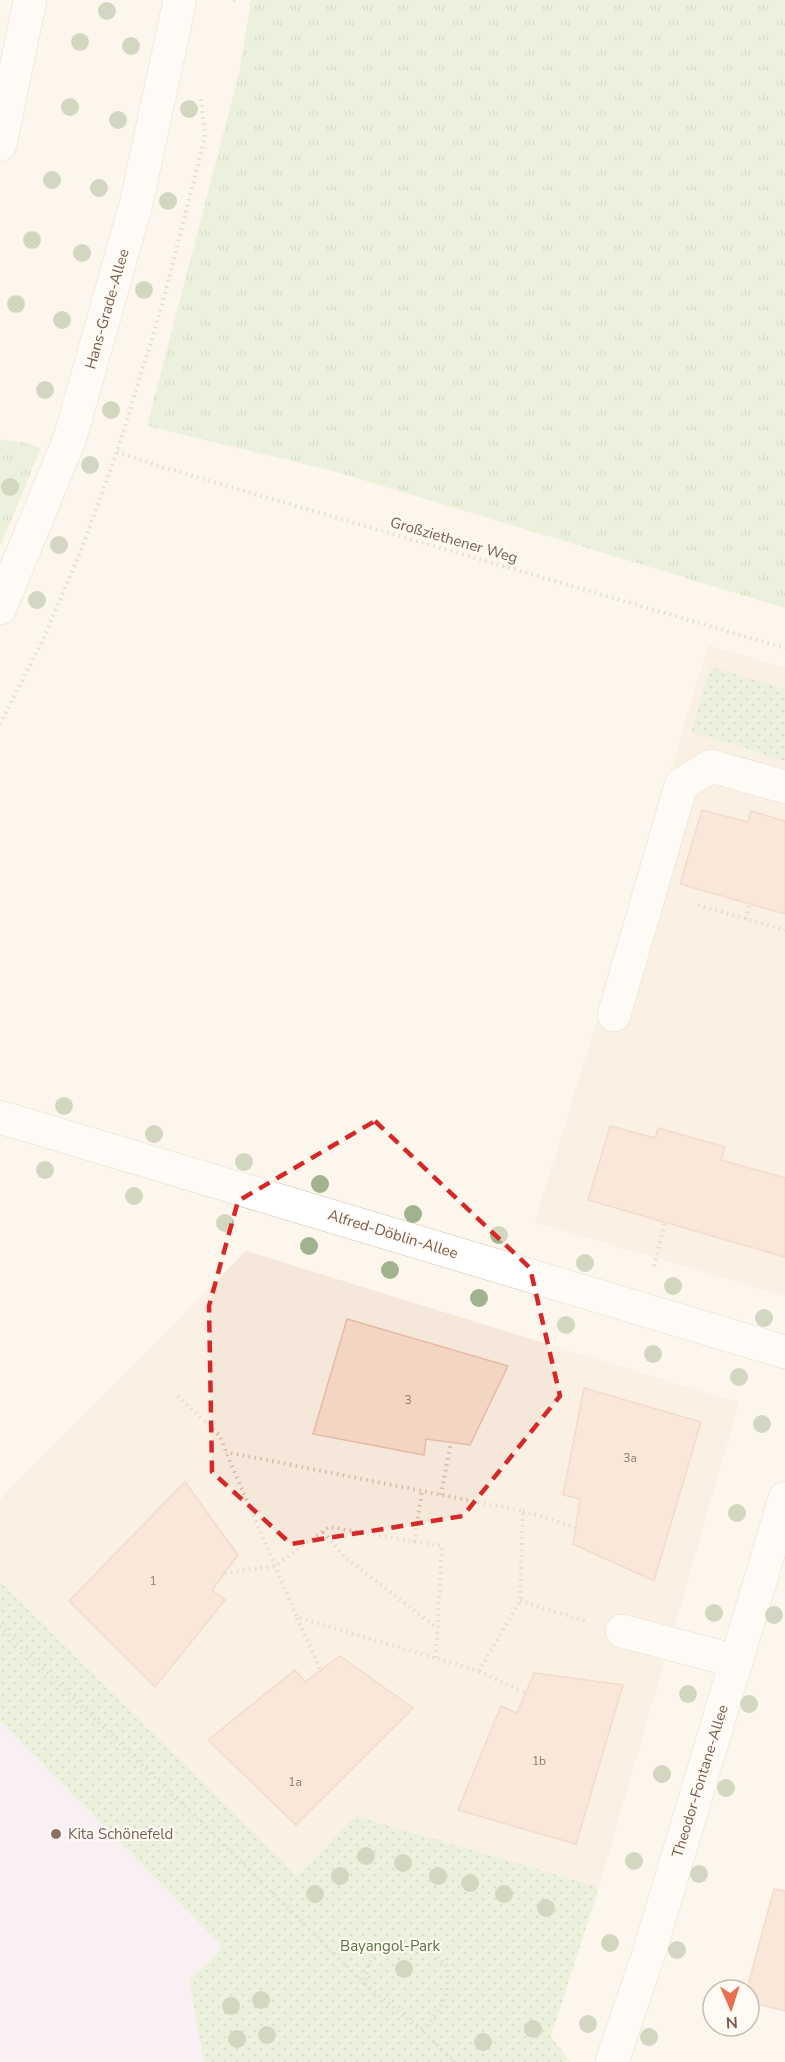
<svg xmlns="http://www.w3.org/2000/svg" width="785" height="2062" font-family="'Nunito Sans',sans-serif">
  <defs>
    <pattern id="grass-tufts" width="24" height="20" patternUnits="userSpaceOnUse" patternTransform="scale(1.5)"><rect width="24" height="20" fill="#d8ecc9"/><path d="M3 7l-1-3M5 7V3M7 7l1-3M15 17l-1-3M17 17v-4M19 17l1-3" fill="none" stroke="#b4c2a5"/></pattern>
    <pattern id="park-dots" width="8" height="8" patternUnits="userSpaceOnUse" patternTransform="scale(1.5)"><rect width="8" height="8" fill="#d8ecc9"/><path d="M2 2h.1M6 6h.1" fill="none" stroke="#b4c2a5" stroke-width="1.8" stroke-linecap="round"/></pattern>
  </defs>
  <rect width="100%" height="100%" fill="#fdf6ec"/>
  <!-- residential -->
  <g fill="#f5e8da">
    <path d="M708,645l77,23v628l-250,-74 65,-211z"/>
    <path d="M246,1251l493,152 -140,484 -244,-71 -58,60 -297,-295v-81z"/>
  </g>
  <!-- education -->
  <path fill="#f3e8fa" d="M0,1721l223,226 -34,33 15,82h-204z"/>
  <!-- grass -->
  <g fill="url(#grass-tufts)">
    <path d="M251,0h534v608l-452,-137 -186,-45 92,-353z"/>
    <path d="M0,439l21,3 20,6 -41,99z"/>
  </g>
  <!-- park -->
  <g fill="url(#park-dots)">
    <path d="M711,667l74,22v72l-94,-29z"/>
    <path d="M0,1581l297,295 58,-60 244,71 -48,149 19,26h-366l-15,-82 34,-33 -223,-226z"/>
  </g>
  <!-- building -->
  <g fill="#f3d5c3" stroke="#e6bba3" stroke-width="1.5">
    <path d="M702,810l46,12 3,-11 34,10v93l-105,-30z"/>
    <path d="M610,1126l45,12 3,-10 67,19 -4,13 64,18v79l-197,-57z"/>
    <path d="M347,1319l161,47 -38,79 -44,-6 -2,16 -111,-21z"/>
    <path d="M584,1388l117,34 -47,159 -81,-37 7,-45 -17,-4z"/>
    <path d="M185,1482l53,73 -26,35 13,10 -70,87 -86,-86z"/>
    <path d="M340,1656l73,52 -117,117 -88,-85 87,-70 10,12z"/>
    <path d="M534,1673l89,12 -47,159 -118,-34 43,-104 16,7z"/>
    <path d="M774,1889l11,2v120l-36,-9v-21z"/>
  </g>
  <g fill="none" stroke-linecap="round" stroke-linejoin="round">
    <defs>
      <g id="minor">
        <path d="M0,145l30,-145"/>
        <path d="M0,608l70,-170 66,-234 44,-204"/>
        <path d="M614,1015l67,-230 30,-19 74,21"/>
        <path d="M0,1117l785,235"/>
        <path d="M622,1631l114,30"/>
        <path d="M612,2062l37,-109 136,-455"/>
      </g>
    </defs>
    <!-- minor casing -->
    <use href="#minor" stroke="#d1beb0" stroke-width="34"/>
    <!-- path -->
    <g stroke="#d9b8a5" stroke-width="4" stroke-dasharray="1.5 4.5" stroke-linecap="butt">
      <path d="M234,0l3,1"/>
      <path d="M117,452l45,15 623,181"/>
      <path d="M0,724l41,-80 39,-91 37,-101 44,-143 44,-172 -4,-39"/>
      <path d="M698,905l87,25"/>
      <path d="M746,919l3,-15"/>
      <path d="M654,1266l11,-44"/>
      <path d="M178,1396l42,40 6,16 71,165 182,54 41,-70 3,-90 -297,-59"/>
      <path d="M441,1495l10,-53"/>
      <path d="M523,1511l52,16"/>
      <path d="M323,1532l23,26 91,70"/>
      <path d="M414,1542l8,-51"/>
      <path d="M225,1573l50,-7 54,-39 113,19 -6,112"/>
      <path d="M520,1601l66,20"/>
      <path d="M297,1618l24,53"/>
      <path d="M0,1626l365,358c1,-6 1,-13 4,-19 3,-10 10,-14 19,-19 23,-13 45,5 60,22 0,29 -6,42 -27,62l34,32"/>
      <path d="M479,1671l46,22"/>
      <path d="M365,1984l56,46"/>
    </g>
    <!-- minor -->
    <use href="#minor" stroke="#fff" stroke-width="33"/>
  </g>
  <!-- trees -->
  <g fill="#a0b28e">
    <circle cx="107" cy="11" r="9"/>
    <circle cx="80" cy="42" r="9"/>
    <circle cx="131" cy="46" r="9"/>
    <circle cx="70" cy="107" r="9"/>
    <circle cx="189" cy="109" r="9"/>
    <circle cx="118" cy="120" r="9"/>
    <circle cx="52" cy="180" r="9"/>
    <circle cx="99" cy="188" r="9"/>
    <circle cx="168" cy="201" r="9"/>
    <circle cx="32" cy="240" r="9"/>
    <circle cx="82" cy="253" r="9"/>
    <circle cx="144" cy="290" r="9"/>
    <circle cx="16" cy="304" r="9"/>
    <circle cx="62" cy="320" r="9"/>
    <circle cx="45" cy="390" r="9"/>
    <circle cx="111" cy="410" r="9"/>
    <circle cx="90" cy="465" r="9"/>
    <circle cx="10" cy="487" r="9"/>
    <circle cx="59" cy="545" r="9"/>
    <circle cx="37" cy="600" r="9"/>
    <circle cx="64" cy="1106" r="9"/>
    <circle cx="154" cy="1134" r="9"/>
    <circle cx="244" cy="1162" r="9"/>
    <circle cx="45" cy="1170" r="9"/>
    <circle cx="320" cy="1184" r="9"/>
    <circle cx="134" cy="1196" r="9"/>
    <circle cx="413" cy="1214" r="9"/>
    <circle cx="225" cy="1223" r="9"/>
    <circle cx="499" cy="1235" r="9"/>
    <circle cx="309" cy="1246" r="9"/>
    <circle cx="585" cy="1263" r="9"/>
    <circle cx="390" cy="1270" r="9"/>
    <circle cx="673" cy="1286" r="9"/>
    <circle cx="479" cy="1298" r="9"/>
    <circle cx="764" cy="1318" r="9"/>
    <circle cx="566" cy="1325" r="9"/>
    <circle cx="653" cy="1354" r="9"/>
    <circle cx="739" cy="1377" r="9"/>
    <circle cx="762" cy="1424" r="9"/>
    <circle cx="737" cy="1513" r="9"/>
    <circle cx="714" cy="1613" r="9"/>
    <circle cx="774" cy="1615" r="9"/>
    <circle cx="688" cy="1694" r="9"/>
    <circle cx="749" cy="1704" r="9"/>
    <circle cx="662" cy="1774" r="9"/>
    <circle cx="726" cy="1788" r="9"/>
    <circle cx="366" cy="1856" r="9"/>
    <circle cx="634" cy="1861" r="9"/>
    <circle cx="403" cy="1863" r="9"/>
    <circle cx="699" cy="1874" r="9"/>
    <circle cx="340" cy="1876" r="9"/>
    <circle cx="438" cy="1876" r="9"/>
    <circle cx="470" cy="1883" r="9"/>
    <circle cx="315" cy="1894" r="9"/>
    <circle cx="504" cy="1894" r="9"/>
    <circle cx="546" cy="1908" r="9"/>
    <circle cx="610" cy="1943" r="9"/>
    <circle cx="677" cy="1950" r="9"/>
    <circle cx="404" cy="1969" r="9"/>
    <circle cx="261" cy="2000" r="9"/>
    <circle cx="231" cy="2006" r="9"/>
    <circle cx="588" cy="2024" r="9"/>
    <circle cx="533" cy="2029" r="9"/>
    <circle cx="267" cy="2035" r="9"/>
    <circle cx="649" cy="2037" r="9"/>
    <circle cx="237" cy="2039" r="9"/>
    <circle cx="483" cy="2042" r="9"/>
  </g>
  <!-- marked area -->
  <path d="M0 0H785V2062H0ZM375,1121l155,147 30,128 -97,120 -172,28 -79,-72 -3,-166 29,-105z" fill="#fdf6ec" fill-opacity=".55" fill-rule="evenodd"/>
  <path fill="none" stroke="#d62828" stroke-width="4.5" stroke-dasharray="12 8" stroke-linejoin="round" d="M375,1121l155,147 30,128 -97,120 -172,28 -79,-72 -3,-166 29,-105z"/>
  <!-- markers -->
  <circle fill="#8d6e63" stroke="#fffaf3" stroke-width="2" cx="56" cy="1834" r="6"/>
  <g text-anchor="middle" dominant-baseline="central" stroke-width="4.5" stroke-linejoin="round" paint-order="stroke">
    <!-- number labels -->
    <g font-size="12" fill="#987a6a">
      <text x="408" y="1400">3</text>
      <text x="630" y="1458">3a</text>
      <text x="153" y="1581">1</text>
      <text x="539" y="1761">1b</text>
      <text x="295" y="1782">1a</text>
    </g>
    <!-- street labels -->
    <g font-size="15" fill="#7a5c4d" stroke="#fffaf3">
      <text transform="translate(107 309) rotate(-74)">Hans-Grade-Allee</text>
      <text transform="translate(454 540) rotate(16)">Großziethener Weg</text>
      <text transform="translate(393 1234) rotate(17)">Alfred-Döblin-Allee</text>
      <text transform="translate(700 1781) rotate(-73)">Theodor-Fontane-Allee</text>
    </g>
    <!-- education labels -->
    <g font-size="15" fill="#785e54" stroke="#fffaf3" text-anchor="start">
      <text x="68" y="1834">Kita Schönefeld</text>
    </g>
    <!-- park labels -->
    <g font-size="15" fill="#537a41" stroke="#fffaf3">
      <text x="390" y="1946">Bayangol-Park</text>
    </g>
  </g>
  <!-- north arrow -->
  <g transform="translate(731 2008) rotate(177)"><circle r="28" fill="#fffaf3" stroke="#cabbb1" stroke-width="1.5"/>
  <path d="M0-4.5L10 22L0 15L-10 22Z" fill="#e76f51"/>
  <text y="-9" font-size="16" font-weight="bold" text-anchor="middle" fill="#7a5c4d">N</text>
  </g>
</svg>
